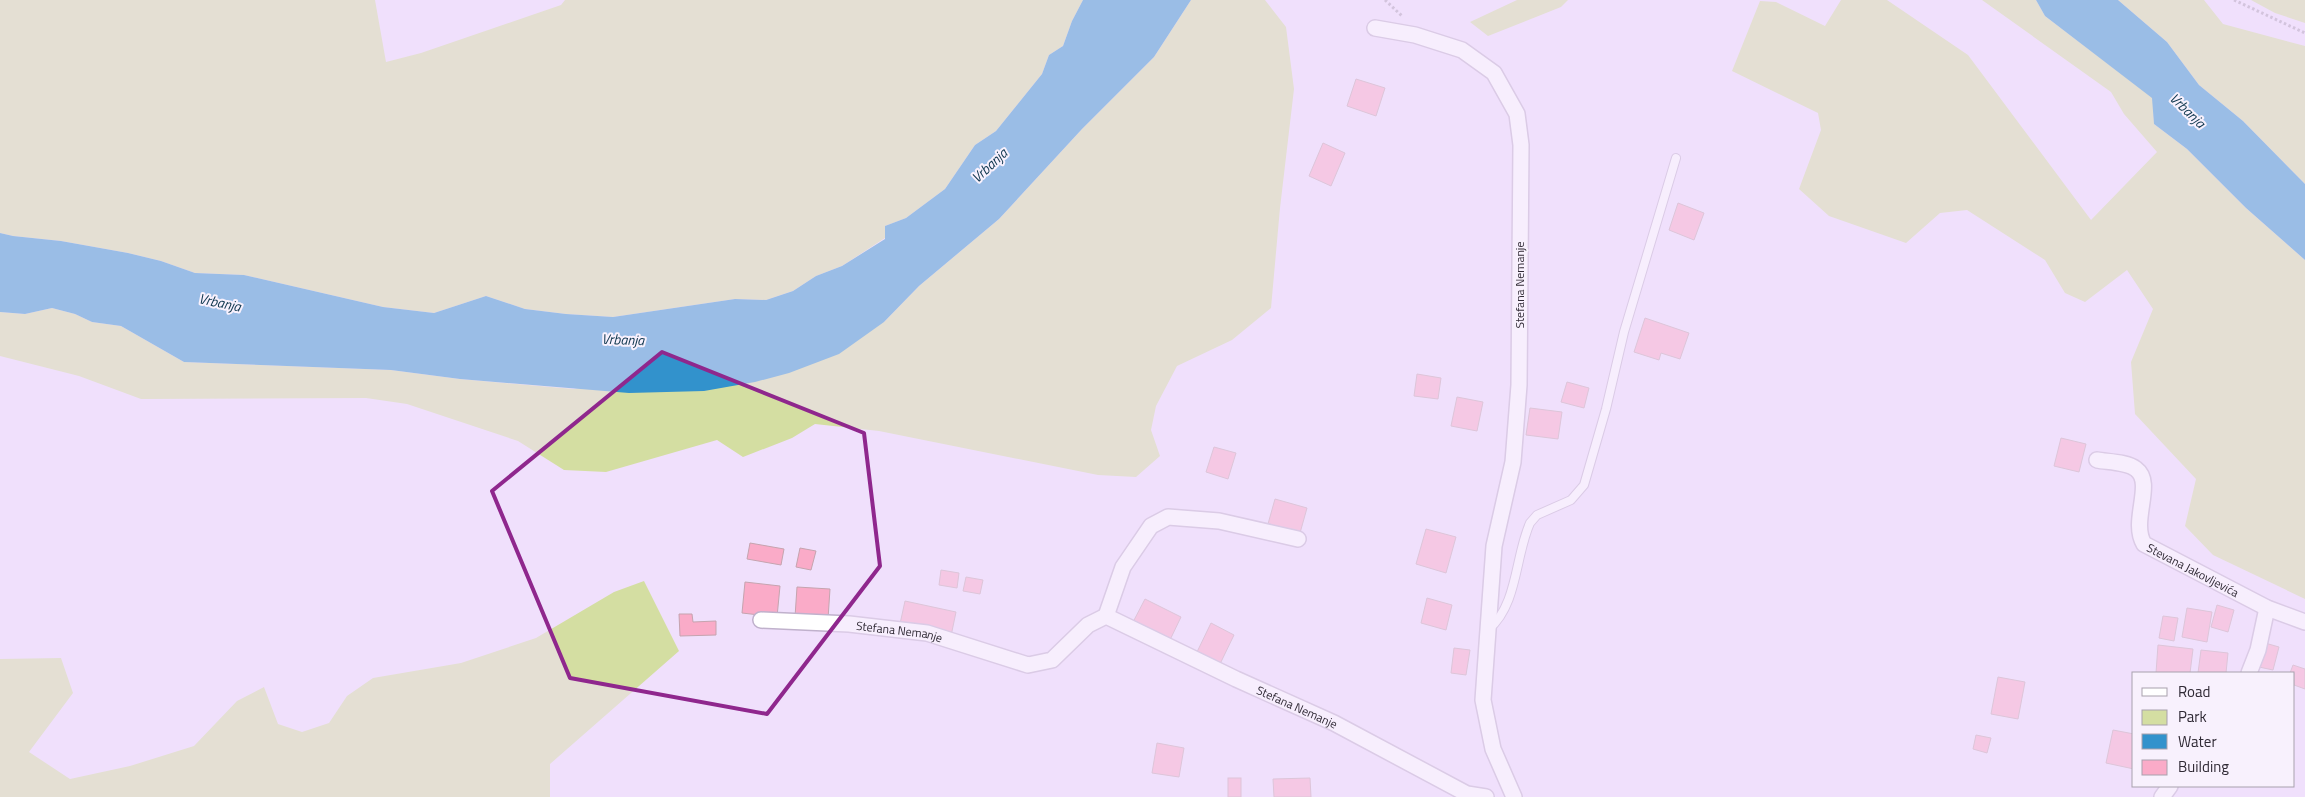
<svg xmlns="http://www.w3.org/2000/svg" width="2305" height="797" font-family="'Titillium Web',sans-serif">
  <rect width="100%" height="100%" fill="#f0e0fc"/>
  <!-- green -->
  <g fill="#d4dea2">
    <path d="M0,0h375l11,62 35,-9 140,-48 4,-5h518l-11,21 -9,25 -14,9 -7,19 -46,57 -21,14 -30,44 -39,29 -21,8v12l-43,28 -26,10 -23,15 -27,9 -31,-1 -122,18 -47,-3 -41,-5 -39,-13 -52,17 -51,-6 -139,-32 -49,-2 -34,-12 -33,-8 -67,-12 -48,-5 -13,-3z"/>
    <path d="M1191,0h74l21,27 8,62 -14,119 -9,100 -39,32 -55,26 -21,40 -5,24 9,26 -24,21 -38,-2 -219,-44 -64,-7 -23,14 -49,19 -26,-17 -111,32 -42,-2 -46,-29 -111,-37 -41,-6 -225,1 -62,-23 -79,-20v-44l25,2 27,-6 23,6 17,8 29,4 63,36 207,8 69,9 114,10 310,-67 35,-36 80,-67 83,-90 72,-72z"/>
    <path d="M1517,0h51l-7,7 -73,29 -18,-14z"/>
    <path d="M1841,0h46l81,55 123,165 66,-68 -33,-38 -13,-22 -129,-92h54l9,16 108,82 1,26 33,25 59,59 59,52v339l-92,-44 -28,-29 11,-47 -61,-65 -4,-52 22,-53 -26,-39 -42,32 -20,-9 -20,-33 -78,-50 -27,3 -34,30 -77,-27 -30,-27 22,-59 -3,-17 -86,-42 28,-70 16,1 49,24z"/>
    <path d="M2118,0h86l19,24 82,22v138l-62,-63 -44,-36 -32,-43z"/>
    <path d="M2251,0h54v23l-30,-10z"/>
    <path d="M644,581l35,70 -129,113v33h-550v-138l61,-1 12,35 -44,59 41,27 60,-13 64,-20 43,-45 27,-14 14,37 24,8 27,-9 18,-27 26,-18 88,-15 75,-25 78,-46z"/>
  </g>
  <!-- water -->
  <g fill="#3292cc">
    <path d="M1083,0h108l-37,57 -72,72 -83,90 -80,67 -35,36 -45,32 -50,19 -34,9 -51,9 -75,2 -169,-14 -69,-9 -207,-8 -63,-36 -29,-4 -17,-8 -23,-6 -27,6 -25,-2v-79l13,3 48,5 67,12 33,8 34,12 49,2 139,32 51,6 52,-17 39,13 41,5 47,3 122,-18 31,1 27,-9 23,-15 26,-10 43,-27v-13l21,-8 39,-29 30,-44 21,-14 46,-57 7,-19 14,-9 9,-25z"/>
    <path d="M2036,0h82l49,42 32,43 44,36 62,63v76l-59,-52 -59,-59 -33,-25 -2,-26 -107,-82z"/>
  </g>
  <!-- building -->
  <g fill="#faabc8" stroke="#c5a4af">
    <path d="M1356,79l29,9 -9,28 -29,-10z"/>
    <path d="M1323,143l22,10 -14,33 -22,-10z"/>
    <path d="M1678,203l26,10 -10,27 -25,-10z"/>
    <path d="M1645,318l44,15 -9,26 -19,-6 -2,7 -25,-8z"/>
    <path d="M1417,374l24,4 -3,21 -24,-3z"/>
    <path d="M1567,382l22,6 -5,20 -23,-6z"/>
    <path d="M1457,397l26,5 -6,29 -26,-5z"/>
    <path d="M1530,408l32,4 -4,27 -32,-4z"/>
    <path d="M2061,438l25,6 -7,28 -25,-6z"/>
    <path d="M1214,447l22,6 -8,26 -22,-7z"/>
    <path d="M1275,499l32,9 -7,25 -32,-9z"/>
    <path d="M1426,529l30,8 -10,36 -30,-9z"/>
    <path d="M750,543l34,6 -3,16 -34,-6z"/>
    <path d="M800,548l16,3 -5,19 -15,-3z"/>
    <path d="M941,570l18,3 -2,15 -18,-3z"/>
    <path d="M966,577l17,3 -3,14 -17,-3z"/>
    <path d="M745,582l35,4 -3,31 -35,-4z"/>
    <path d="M797,587l33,2 -2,30 -33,-2z"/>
    <path d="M1427,598l25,7 -6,25 -25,-7z"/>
    <path d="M1145,599l36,18 -12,25 -37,-18z"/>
    <path d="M905,601l51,11 -5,24 -51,-12z"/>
    <path d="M2217,605l17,5 -6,22 -17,-5z"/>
    <path d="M2187,608l25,4 -5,30 -25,-5z"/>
    <path d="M679,614h13l1,8 23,-1v14l-36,1z"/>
    <path d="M2163,616l15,2 -4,23 -15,-3z"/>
    <path d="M1211,623l23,12 -14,29 -23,-12z"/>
    <path d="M2265,643l14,4 -6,23 -14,-3z"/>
    <path d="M2158,645l35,4 -3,24h-34z"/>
    <path d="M1454,648l16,2 -4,25 -15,-2z"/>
    <path d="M2201,650l27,3 -2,20h-28z"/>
    <path d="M2293,665l12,4v20l-11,-4v-12h-4z"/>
    <path d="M1998,677l27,5 -7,37 -27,-5z"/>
    <path d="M2113,730l21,4v35l-28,-6z"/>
    <path d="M1976,735l15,3 -4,15 -14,-4z"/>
    <path d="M1157,743l27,5 -5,29 -27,-4z"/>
    <rect x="1228" y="778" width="13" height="19"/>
    <path d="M1310,778l1,19h-37l-1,-18z"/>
  </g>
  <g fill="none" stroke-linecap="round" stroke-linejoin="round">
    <defs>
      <path id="lane" d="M1489,629c29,-25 26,-73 41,-106l7,-8 34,-15 13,-15 22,-76 18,-77 52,-174"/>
      <g id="street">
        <path d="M1375,28l40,7 47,15 32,23 23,41 4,31 -2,240 -6,77 -19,84 -11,154 10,49 21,48"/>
        <path id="s1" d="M2097,460c11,2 30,2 39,9 19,14 -6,52 8,75l123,64 38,14"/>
        <path d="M1106,616l17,-49 28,-41 17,-9 51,4 79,18"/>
        <path id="s2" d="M761,620l88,4 78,9 101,32 24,-5 36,-35 18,-9 130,63 98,44 133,71 19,3"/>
        <path d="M2249,673l9,-23 9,-42"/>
        <path d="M2162,797l8,-11"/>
      </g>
    </defs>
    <!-- lane casing -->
    <use href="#lane" stroke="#c0b1cc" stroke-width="10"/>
    <!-- street casing -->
    <use href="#street" stroke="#c0b1cc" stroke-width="18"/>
    <!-- path -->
    <g stroke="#afa2b9" stroke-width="3" stroke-dasharray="2.5 2.5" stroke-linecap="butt">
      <path d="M1385,0l17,16"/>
      <path d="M2234,0l71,33"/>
    </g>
    <!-- lane -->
    <use href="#lane" stroke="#fff" stroke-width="8"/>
    <!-- street -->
    <use href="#street" stroke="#fff" stroke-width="15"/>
  </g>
  <!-- marked area -->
  <path d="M0 0H2305V797H0ZM662,352l202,81 16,133 -113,148 -197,-36 -78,-187z" fill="#f0e0fc" fill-opacity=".55" fill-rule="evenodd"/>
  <path fill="none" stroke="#8f278d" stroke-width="4" stroke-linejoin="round" d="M662,352l202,81 16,133 -113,148 -197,-36 -78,-187z"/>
  <g text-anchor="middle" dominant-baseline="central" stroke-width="4" stroke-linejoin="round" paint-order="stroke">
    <!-- street labels -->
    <g font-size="12" fill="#302a35" stroke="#f8f1fd">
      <text transform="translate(1519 285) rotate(-90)">Stefana Nemanje</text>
      <text stroke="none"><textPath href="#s1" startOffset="174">Stevana Jakovljevića</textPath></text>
      <text stroke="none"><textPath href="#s2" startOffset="139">Stefana Nemanje</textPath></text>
      <text stroke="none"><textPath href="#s2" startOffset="579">Stefana Nemanje</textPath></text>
    </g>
    <!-- water labels -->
    <g font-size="14" font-style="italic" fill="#0c344c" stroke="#f8f1fd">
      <text transform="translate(2188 110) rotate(44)">Vrbanja</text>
      <text transform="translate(989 165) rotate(-43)">Vrbanja</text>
      <text transform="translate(220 302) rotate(12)">Vrbanja</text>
      <text transform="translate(623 339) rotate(2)">Vrbanja</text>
    </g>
  </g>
  <!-- legend -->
  <rect x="2132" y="672" width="162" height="115" fill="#f8f1fd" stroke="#a8a1ad"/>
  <rect x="2142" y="688" width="25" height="8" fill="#ffffff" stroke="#a8a1ad"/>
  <text x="2178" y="697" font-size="15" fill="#302a35">Road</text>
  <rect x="2142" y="710" width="25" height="15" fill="#d4dea2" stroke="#a8a1ad"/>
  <text x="2178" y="722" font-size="15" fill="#302a35">Park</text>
  <rect x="2142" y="734" width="25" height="15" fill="#3292cc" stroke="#a8a1ad"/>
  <text x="2178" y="747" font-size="15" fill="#302a35">Water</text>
  <rect x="2142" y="760" width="25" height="15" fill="#faabc8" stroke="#a8a1ad"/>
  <text x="2178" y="772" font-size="15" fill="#302a35">Building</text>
</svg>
